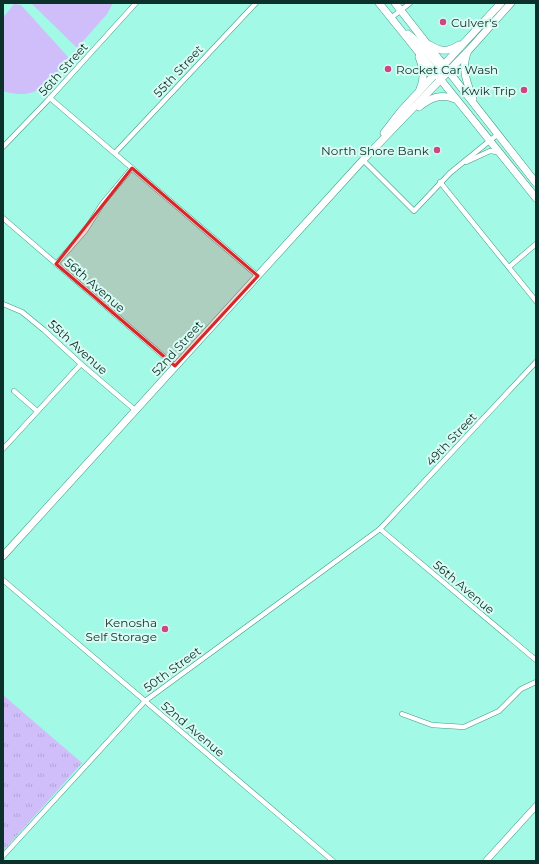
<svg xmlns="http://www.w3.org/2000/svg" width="539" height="864" font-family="Montserrat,sans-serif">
  <defs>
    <pattern id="park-tufts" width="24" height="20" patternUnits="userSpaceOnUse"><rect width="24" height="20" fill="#d0befa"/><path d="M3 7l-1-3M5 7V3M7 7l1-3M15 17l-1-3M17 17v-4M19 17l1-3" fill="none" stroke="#b1a4d6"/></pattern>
  </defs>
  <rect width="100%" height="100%" fill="#a2f9e6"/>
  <!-- green -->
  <g fill="#d0befa">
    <path d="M31,3h82l-6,11 -30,34z"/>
    <path d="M14,4l7,1 48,53c-22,24 -30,44 -66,33v-73z"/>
  </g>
  <!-- park -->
  <path fill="url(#park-tufts)" d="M3,695l79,68 -79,88z"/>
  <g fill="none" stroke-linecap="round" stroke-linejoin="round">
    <defs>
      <g id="street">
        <path d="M391,18l19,-15"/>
        <path d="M50,98l208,178"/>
        <path d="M3,147l47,-49 86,-95"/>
        <path d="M115,153l141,-150"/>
        <path d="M363,160l51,51 36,-38 48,-39"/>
        <path d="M466,162l24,-11 8,1"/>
        <path d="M440,182l96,119"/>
        <path d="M3,218l172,148"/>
        <path d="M56,264l29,-33 17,-27 30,-36"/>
        <path d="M509,267l27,-23"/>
        <path d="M3,304l19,8 22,18 37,34 54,46"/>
        <path d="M14,391l23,20"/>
        <path d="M3,449l78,-85"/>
        <path d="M380,529l156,131"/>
        <path d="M3,580l330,281"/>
        <path d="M402,714l30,11 32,2 35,-16 22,-22 15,-7"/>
        <path d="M3,856l142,-155 235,-172 156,-167"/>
      </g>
      <path id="secondary" d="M486,861l50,-55"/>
      <g id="primary">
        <path d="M379,3l157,195"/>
        <path d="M395,3l141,180"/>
        <path d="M408,34l11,9 19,22 7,4"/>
        <path d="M430,45c11,7 18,7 29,0"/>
        <path d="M467,53c-6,17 0,29 6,46"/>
        <path d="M419,57c5,11 6,21 1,32"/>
        <path d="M419,107c11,-9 22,-14 36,-8"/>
        <path d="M384,133l17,-22 100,-108"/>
        <path d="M3,556l360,-396 105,-109 43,-48"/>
      </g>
    </defs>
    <!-- street casing -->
    <use href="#street" stroke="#429a89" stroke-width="5.5"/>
    <!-- secondary casing -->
    <use href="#secondary" stroke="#429a89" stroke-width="7"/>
    <!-- primary casing -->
    <use href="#primary" stroke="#429a89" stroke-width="8"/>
    <!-- street -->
    <use href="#street" stroke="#fff" stroke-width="4.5"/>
    <!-- secondary -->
    <use href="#secondary" stroke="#fff" stroke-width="6"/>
    <!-- primary -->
    <use href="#primary" stroke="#fff" stroke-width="7"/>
  </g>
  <!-- marked area -->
  <path fill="#d62828" fill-opacity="0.2" stroke="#d62828" stroke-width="3" stroke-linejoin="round" d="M132,168l126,108 -83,90 -119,-102z"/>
  <!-- markers -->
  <g fill="#cf457f" stroke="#dafbf3" stroke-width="1.5">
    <circle cx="443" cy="22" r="4"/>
    <circle cx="388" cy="69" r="4"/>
    <circle cx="524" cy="90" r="4"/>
    <circle cx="437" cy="150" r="4"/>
    <circle cx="165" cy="629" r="4"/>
  </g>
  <g text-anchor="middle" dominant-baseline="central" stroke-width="4" stroke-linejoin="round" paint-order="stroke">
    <!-- poi labels -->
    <g font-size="12" fill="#0b312a" stroke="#dafbf3" text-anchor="end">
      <text x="451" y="22" text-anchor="start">Culver's</text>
      <text x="396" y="69" text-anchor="start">Rocket Car Wash</text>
      <text x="516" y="90">Kwik Trip</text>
      <text x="429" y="150">North Shore Bank</text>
      <text x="157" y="622">Kenosha<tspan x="157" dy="14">Self Storage</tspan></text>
    </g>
    <!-- street labels -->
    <g font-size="12" fill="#0b312a" stroke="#dafbf3">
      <text transform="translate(63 69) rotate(-48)">56th Street</text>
      <text transform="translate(178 71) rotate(-47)">55th Street</text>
      <text transform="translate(95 285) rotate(41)">56th Avenue</text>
      <text transform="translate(78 347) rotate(42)">55th Avenue</text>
      <text transform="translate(177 348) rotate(-48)">52nd Street</text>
      <text transform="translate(451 439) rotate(-47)">49th Street</text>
      <text transform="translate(464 587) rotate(40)">56th Avenue</text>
      <text transform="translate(172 669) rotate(-36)">50th Street</text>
      <text transform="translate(193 729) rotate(40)">52nd Avenue</text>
    </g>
  </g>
  <!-- border -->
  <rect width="539" height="864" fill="none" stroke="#0b312a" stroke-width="8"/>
</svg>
